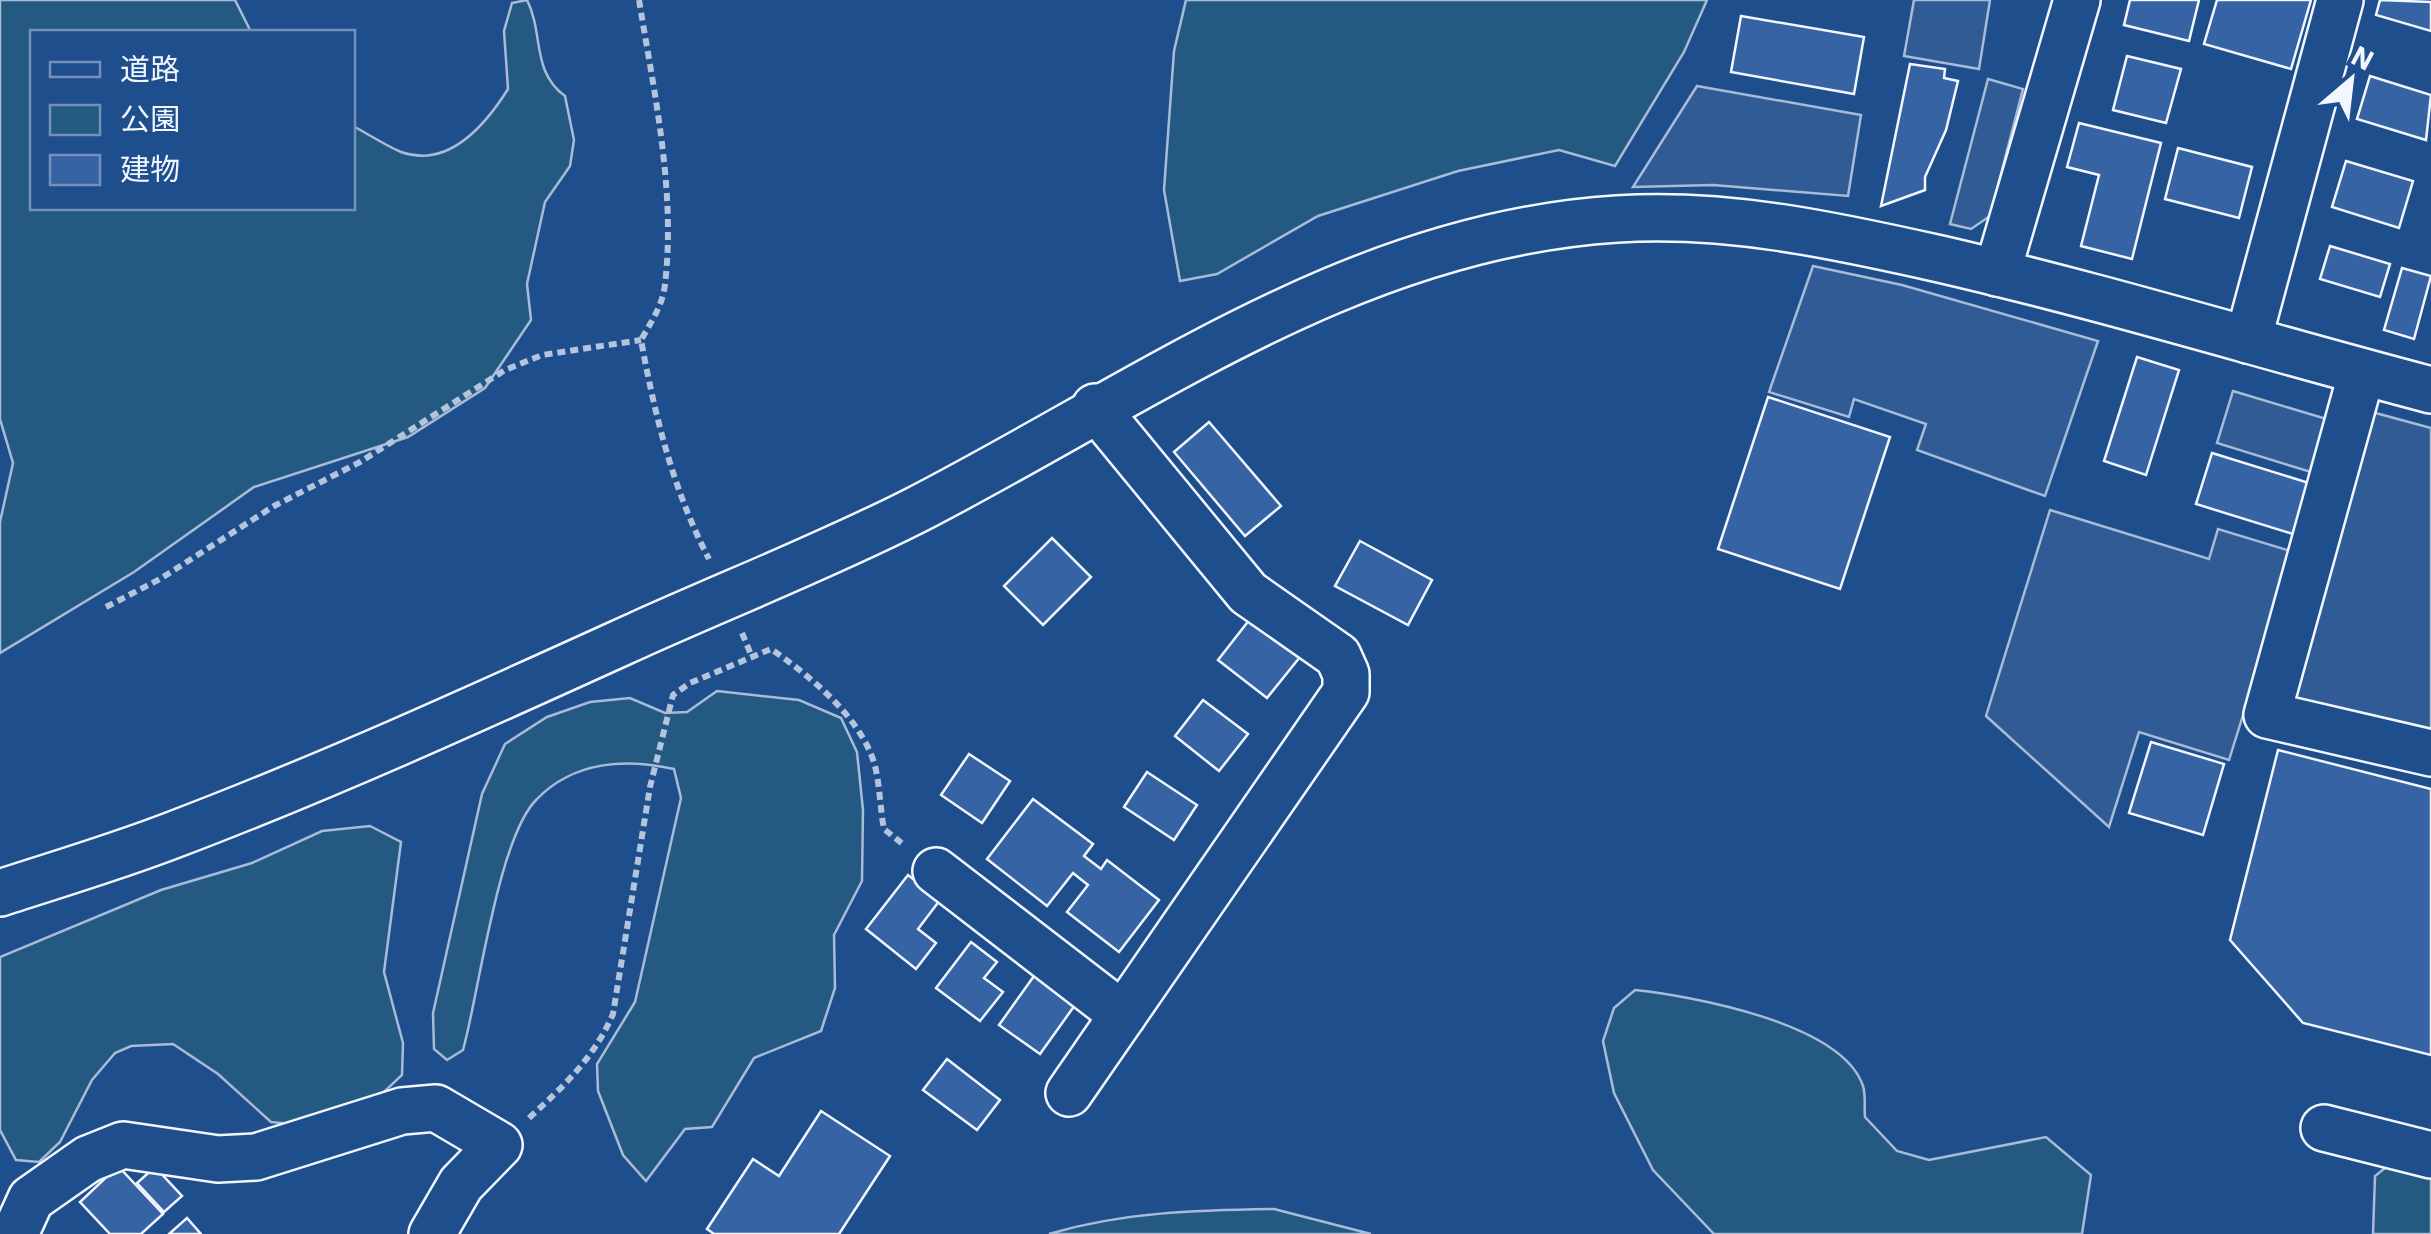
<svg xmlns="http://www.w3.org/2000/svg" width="2431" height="1234" font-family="'IBM Plex Sans','Noto Sans JP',sans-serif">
  <rect width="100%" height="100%" fill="#1f4e8c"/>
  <!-- green -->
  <g fill="#245a82" stroke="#a8bbd7" stroke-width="2.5">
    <path d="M0,0h235l16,32h-219v176h320l1,-82c15,8 32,19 48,26 48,17 85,-28 107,-63l-4,-58 8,-28 15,-3c17,34 4,71 38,96l9,44 -4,26 -25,36 -18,82 4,36 -46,68 -77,49 -154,50 -120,85 -134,81v-131l13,-59 -13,-44z"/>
    <path d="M1186,0h521l-23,52 -69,114 -56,-16 -101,21 -140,45 -101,58 -37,7 -16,-91 10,-139z"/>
    <path d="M717,691l82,9 42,18 16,34 6,58 -1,71 -28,54 1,53 -14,43 -67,27 -42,69 -27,2 -39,52 -23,-26 -25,-64 -1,-27 38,-62 46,-204 -7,-29c-48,-11 -100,-8 -137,30 -39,38 -58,194 -74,251l-16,10 -13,-11 -1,-36 49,-219 23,-50 42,-27 43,-15 40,-4 35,15 22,-1z"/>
    <path d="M370,826l31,16 -17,130 19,71 -1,32 -36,34 -55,17 -40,-4 -53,-48 -45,-30 -42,2 -16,7 -23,27 -32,62 -21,20 -23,-2 -16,-30v-173l161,-67 91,-27 70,-32z"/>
    <path d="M1635,990c57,6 207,33 228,96 3,9 1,22 2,31l32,34 32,9 117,-23 45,38 -9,59h-368l-61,-64 -39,-77 -11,-52 11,-33z"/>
    <path d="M2399,1157l32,11v66h-58l2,-58z"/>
    <path d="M1274,1209l97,25h-322c74,-22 148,-24 225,-25z"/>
  </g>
  <!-- parking -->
  <g fill="#305b95" stroke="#a8bbd7" stroke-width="2.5">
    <path d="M1914,0h76l-11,69 -75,-13z"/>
    <path d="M1988,79l35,10 -33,127 -19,13 -21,-5z"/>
    <path d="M1697,86l164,29 -13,81 -135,-11 -80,2z"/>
    <path d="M1813,266l89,19 196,56 -53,155 -128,-46 9,-26 -72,-25 -5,18 -80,-25z"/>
    <path d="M2233,391l97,29 -16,53 -97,-30z"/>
    <path d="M2372,412l59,16v311l-137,-38z"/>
    <path d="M2050,510l159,49 9,-30 76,23 -65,208 -90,-28 -30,95 -123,-111z"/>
  </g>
  <!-- building -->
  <g fill="#3563a3" stroke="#f2f6ff" stroke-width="2.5">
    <path d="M2130,0h69l-10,41 -65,-16z"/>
    <path d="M2217,0h94l-20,69 -87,-25z"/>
    <path d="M2380,0l51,2v29l-55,-16z"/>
    <path d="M1741,16l123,21 -10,57 -123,-22z"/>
    <path d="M2127,56l54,13 -15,54 -53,-13z"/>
    <path d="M1910,64l35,5 -1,9 14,3 -12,49 -21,47v13l-44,16z"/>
    <path d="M2370,76l61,19 -5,45 -69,-21z"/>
    <path d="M2079,123l82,20 -29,116 -51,-13 18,-71 -32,-8z"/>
    <path d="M2178,148l74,19 -13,51 -74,-19z"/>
    <path d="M2346,161l67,20 -14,47 -67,-21z"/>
    <path d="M2330,246l60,18 -10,33 -60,-18z"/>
    <path d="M2402,268l29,8 -17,63 -30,-9z"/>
    <path d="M2137,357l42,13 -33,105 -42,-14z"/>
    <path d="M1768,397l122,40 -50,152 -122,-40z"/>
    <path d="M1209,422l72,84 -36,30 -71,-84z"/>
    <path d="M2212,453l97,30 -16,51 -97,-30z"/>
    <path d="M1052,538l39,39 -48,48 -39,-39z"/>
    <path d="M1360,541l72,39 -24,45 -73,-39z"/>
    <path d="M1250,619l50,38 -33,41 -49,-38z"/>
    <path d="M1203,700l45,34 -29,37 -44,-35z"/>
    <path d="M2151,742l73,22 -21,71 -74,-22z"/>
    <path d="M2278,750l153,39v266l-128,-32 -73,-83z"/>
    <path d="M969,754l41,27 -28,42 -41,-28z"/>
    <path d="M1147,772l50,33 -23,35 -50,-33z"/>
    <path d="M1033,799l60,45 -9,12 17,13 6,-9 52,40 -40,52 -52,-40 21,-27 -15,-12 -26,33 -60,-47z"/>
    <path d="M908,875l32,25 -22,29 18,14 -20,26 -50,-40z"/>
    <path d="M971,942l26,20 -13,16 19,14 -23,29 -44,-33z"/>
    <path d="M1034,976l41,29 -35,49 -41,-29z"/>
    <path d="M947,1059l53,41 -23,30 -54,-40z"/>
    <path d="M821,1111l69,45 -51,78h-125l-7,-5 46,-70 26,17z"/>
    <path d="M118,1166l45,48 -22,20h-31l-30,-32z"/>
    <path d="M155,1167l27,29 -18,16 -27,-29z"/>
    <path d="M187,1218l14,16h-32z"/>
  </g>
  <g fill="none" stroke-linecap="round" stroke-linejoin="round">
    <defs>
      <g id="minor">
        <path d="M1997,273l80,-273"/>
        <path d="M2248,340l92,-340"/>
        <path d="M2362,372l-95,343 164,38"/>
        <path d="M936,871l187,144"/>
        <path d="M0,893c58,-19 116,-36 173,-58 158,-60 313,-131 467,-201 91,-41 185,-78 274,-123 226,-116 440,-276 703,-292 110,-7 216,16 323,40 165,38 327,88 491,131"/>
        <path d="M1069,1093l277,-401v-18l-8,-18 -90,-63 -153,-186"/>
        <path d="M2324,1128l107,27"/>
        <path d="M15,1234l16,-35 57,-40 35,-14 95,14 38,-2 146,-46 34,-3 63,37 -38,39 -29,50"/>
      </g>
    </defs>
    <!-- minor casing -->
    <use href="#minor" stroke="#f2f6ff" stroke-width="50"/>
    <!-- path -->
    <g stroke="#b3c4dc" stroke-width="6" stroke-dasharray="8 5" stroke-linecap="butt">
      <path d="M639,0c15,92 37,191 26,284 -2,21 -14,38 -24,56 14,76 32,150 68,219"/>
      <path d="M106,607l54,-28 114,-73 86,-44 145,-92 37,-15 99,-15"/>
      <path d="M742,633l10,24"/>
      <path d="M529,1118c35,-32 65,-60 84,-104l37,-227 23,-92 17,-12 81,-34c39,27 91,69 104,117 5,20 5,43 9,63l20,16"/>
    </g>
    <!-- minor -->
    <use href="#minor" stroke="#1f4e8c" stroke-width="45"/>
  </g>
  <!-- legend -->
  <rect x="30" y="30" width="325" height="180" fill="#1f4e8c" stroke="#7391ba" stroke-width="2.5"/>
  <rect x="50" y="62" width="50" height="15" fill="#1f4e8c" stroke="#7391ba" stroke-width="2.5"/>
  <text x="120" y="80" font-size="30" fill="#f2f6ff">道路</text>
  <rect x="50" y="105" width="50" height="30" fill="#245a82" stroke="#7391ba" stroke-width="2.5"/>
  <text x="120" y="130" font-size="30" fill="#f2f6ff">公園</text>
  <rect x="50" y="155" width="50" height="30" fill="#3563a3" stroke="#7391ba" stroke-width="2.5"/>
  <text x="120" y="180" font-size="30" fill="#f2f6ff">建物</text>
  <!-- north arrow -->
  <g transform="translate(2351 80) rotate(28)" stroke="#1f4e8c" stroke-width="8" paint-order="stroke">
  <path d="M0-8L18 38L0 25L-18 38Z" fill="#f2f6ff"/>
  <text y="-15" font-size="28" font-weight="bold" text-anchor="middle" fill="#f2f6ff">N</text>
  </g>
</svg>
